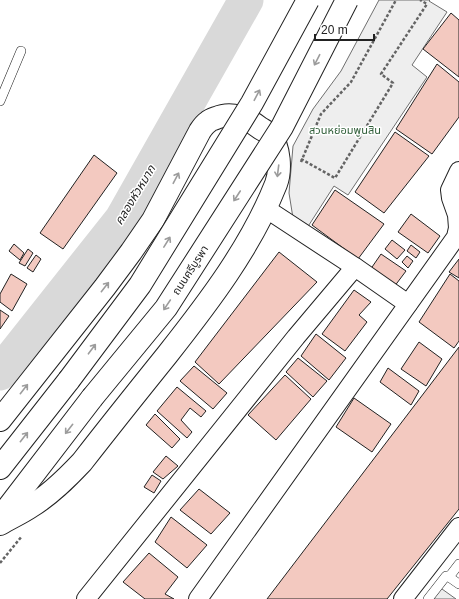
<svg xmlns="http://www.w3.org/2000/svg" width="459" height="599" font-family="Helvetica,'Noto Sans Thai',sans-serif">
  <rect width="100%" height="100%" fill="#fff"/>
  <!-- green -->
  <path fill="#eee" stroke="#6f6f6f" d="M379,0h51l-1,1 18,11 -35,53 15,12 -79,118 -14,-9 -27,42 -14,-10 -4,-25 4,-47 20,-37 28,-38z"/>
  <!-- parking -->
  <path fill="#ededed" stroke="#6f6f6f" d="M435,584l21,15h-31z"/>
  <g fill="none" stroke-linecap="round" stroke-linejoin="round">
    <!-- river -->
    <path stroke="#d9d9d9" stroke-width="35" d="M0,373l122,-154 124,-219"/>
  </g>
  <!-- building -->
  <g fill="#f3c9c0" stroke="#222">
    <path d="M451,13l8,7v57l-36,-28z"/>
    <path d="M437,64l22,18v35l-27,37 -36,-25z"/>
    <path d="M395,132l34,24 -45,57 -29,-21z"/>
    <path d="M94,155l23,18 -54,76 -23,-16z"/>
    <path d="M335,190l49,34 -26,35 -46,-34z"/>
    <path d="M411,214l29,22 -12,17 -30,-21z"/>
    <path d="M392,240l13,10 -8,9 -12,-10z"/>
    <path d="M14,244l10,9 -4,7 -11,-9z"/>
    <path d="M411,245l9,7 -4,6 -9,-7z"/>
    <path d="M28,249l5,4 -8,13 -6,-3z"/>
    <path d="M279,252l38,30 -98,102 -24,-22z"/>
    <path d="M381,254l25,17 -12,16 -24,-17z"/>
    <path d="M36,255l5,4 -8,13 -6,-4z"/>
    <path d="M407,256l6,5 -5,7 -6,-6z"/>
    <path d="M459,259v19l-10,-6z"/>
    <path d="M11,274l16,10 -15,27 -12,-9v-8z"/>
    <path d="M450,274l9,7v60l-5,7 -35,-26z"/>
    <path d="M354,290l17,12 -12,13 8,7 -22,29 -23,-17z"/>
    <path d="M0,310l9,6 -9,13z"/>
    <path d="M316,334l30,24 -17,22 -28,-24z"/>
    <path d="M419,342l23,17 -16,27 -25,-17z"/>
    <path d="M459,347v162l-72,90h-120z"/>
    <path d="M298,358l29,23 -14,16 -27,-25z"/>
    <path d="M194,366l33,27 -14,16 -33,-28z"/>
    <path d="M388,368l31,23 -8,14 -31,-23z"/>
    <path d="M285,375l26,24 -35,41 -28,-25z"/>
    <path d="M177,387l29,24 -5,6 -11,-9 -9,12 11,12 -5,6 -30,-27z"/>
    <path d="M354,398l37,26 -19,28 -36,-25z"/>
    <path d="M155,414l25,25 -8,9 -26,-23z"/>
    <path d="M166,456l12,10 -15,13 -10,-7z"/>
    <path d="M152,475l9,6 -7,12 -10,-6z"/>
    <path d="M199,489l31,24 -19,21 -31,-24z"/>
    <path d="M171,517l36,28 -20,23 -32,-26z"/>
    <path d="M149,553l29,24 -13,17 9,5h-29l-22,-17z"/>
  </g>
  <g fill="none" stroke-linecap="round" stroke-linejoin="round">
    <defs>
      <g id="lane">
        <path d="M0,101l21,-50"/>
        <path d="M449,577l10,-13"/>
        <path d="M428,599l18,-23h2l1,1 10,7"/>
      </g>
      <g id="street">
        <path d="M265,208l90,59"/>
        <path d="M86,599l210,-262 59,-70 53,37"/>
        <path d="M198,599l258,-362 2,-9 -1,-13 -6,-17 -1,-8 9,-19"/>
        <path d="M403,599l56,-72"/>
      </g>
      <g id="secondary">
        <path d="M0,420l105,-133 26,-35 22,-32 47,-89c2,-3 5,-7 8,-9 2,-2 5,-3 8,-4 16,-7 31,0 44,10 3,2 8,4 10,7 10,12 11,36 6,49 -25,63 -68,119 -109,171 -29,36 -57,71 -85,107 -16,17 -32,33 -52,45 -9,6 -20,11 -30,17"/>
        <path d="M0,468l69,-88"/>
        <path d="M0,518l92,-120"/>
      </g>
    </defs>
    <!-- lane casing -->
    <use href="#lane" stroke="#222" stroke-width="10"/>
    <!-- street casing -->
    <use href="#street" stroke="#222" stroke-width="20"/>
    <!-- secondary casing -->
    <use href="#secondary" stroke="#222" stroke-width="24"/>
    <!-- path -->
    <g stroke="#646464" stroke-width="2.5" stroke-dasharray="3 2" stroke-linecap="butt">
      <path d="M301,159l34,19 58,-95 -12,-9 46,-70 -7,-4"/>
      <path d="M301,162l20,-48 30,-32 45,-82"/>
      <path d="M0,563l22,-27"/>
    </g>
    <!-- lane -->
    <use href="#lane" stroke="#fff" stroke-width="9"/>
    <!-- street -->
    <use href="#street" stroke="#fff" stroke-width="18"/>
    <!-- secondary -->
    <use href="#secondary" stroke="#fff" stroke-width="22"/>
    <defs>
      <g id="secondary-bridge">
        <path d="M69,380l71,-95 112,-182 56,-103"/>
        <path d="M92,398l74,-90 116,-181 65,-127"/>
      </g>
    </defs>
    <!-- secondary-bridge casing -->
    <use href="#secondary-bridge" stroke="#222" stroke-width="24" stroke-linecap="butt"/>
    <!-- secondary-bridge -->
    <use href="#secondary-bridge" stroke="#fff" stroke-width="22"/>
  </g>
  <!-- one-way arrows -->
  <defs><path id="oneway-shaft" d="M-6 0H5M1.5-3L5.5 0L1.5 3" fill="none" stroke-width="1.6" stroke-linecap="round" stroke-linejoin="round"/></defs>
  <g stroke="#9c9c9c">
    <use href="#oneway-shaft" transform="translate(317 60) rotate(117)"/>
    <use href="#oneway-shaft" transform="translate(257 95) rotate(-62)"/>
    <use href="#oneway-shaft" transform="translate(278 171) rotate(97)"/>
    <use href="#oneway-shaft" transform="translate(176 178) rotate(-62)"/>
    <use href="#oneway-shaft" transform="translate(237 196) rotate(123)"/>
    <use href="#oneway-shaft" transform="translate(167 242) rotate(-58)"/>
    <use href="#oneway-shaft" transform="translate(105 287) rotate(-52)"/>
    <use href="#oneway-shaft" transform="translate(167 305) rotate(124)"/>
    <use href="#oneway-shaft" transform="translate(92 349) rotate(-53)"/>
    <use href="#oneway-shaft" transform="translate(24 389) rotate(-52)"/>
    <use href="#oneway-shaft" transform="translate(69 429) rotate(128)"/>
    <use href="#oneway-shaft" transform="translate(24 437) rotate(-52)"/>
  </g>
  <g text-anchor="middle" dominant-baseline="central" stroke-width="3" stroke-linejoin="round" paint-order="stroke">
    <!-- park labels -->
    <g font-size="11" fill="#2f5e38" stroke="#fff">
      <text x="345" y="130">สวนหย่อมพูนสิน</text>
    </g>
    <!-- street labels -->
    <g font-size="11" fill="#222" stroke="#fff">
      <text transform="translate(190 270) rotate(-57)">ถนนศรีบูรพา</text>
    </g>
    <!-- water labels -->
    <g font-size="12" font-style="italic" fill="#222" stroke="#fff">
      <text transform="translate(135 195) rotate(-59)">คลองหัวหมาก</text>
    </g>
  </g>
  <!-- scale -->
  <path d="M315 34v6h59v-6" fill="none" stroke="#222222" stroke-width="2"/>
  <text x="321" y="34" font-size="12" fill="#222222" stroke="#ffffff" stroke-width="3" paint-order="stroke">20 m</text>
</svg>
